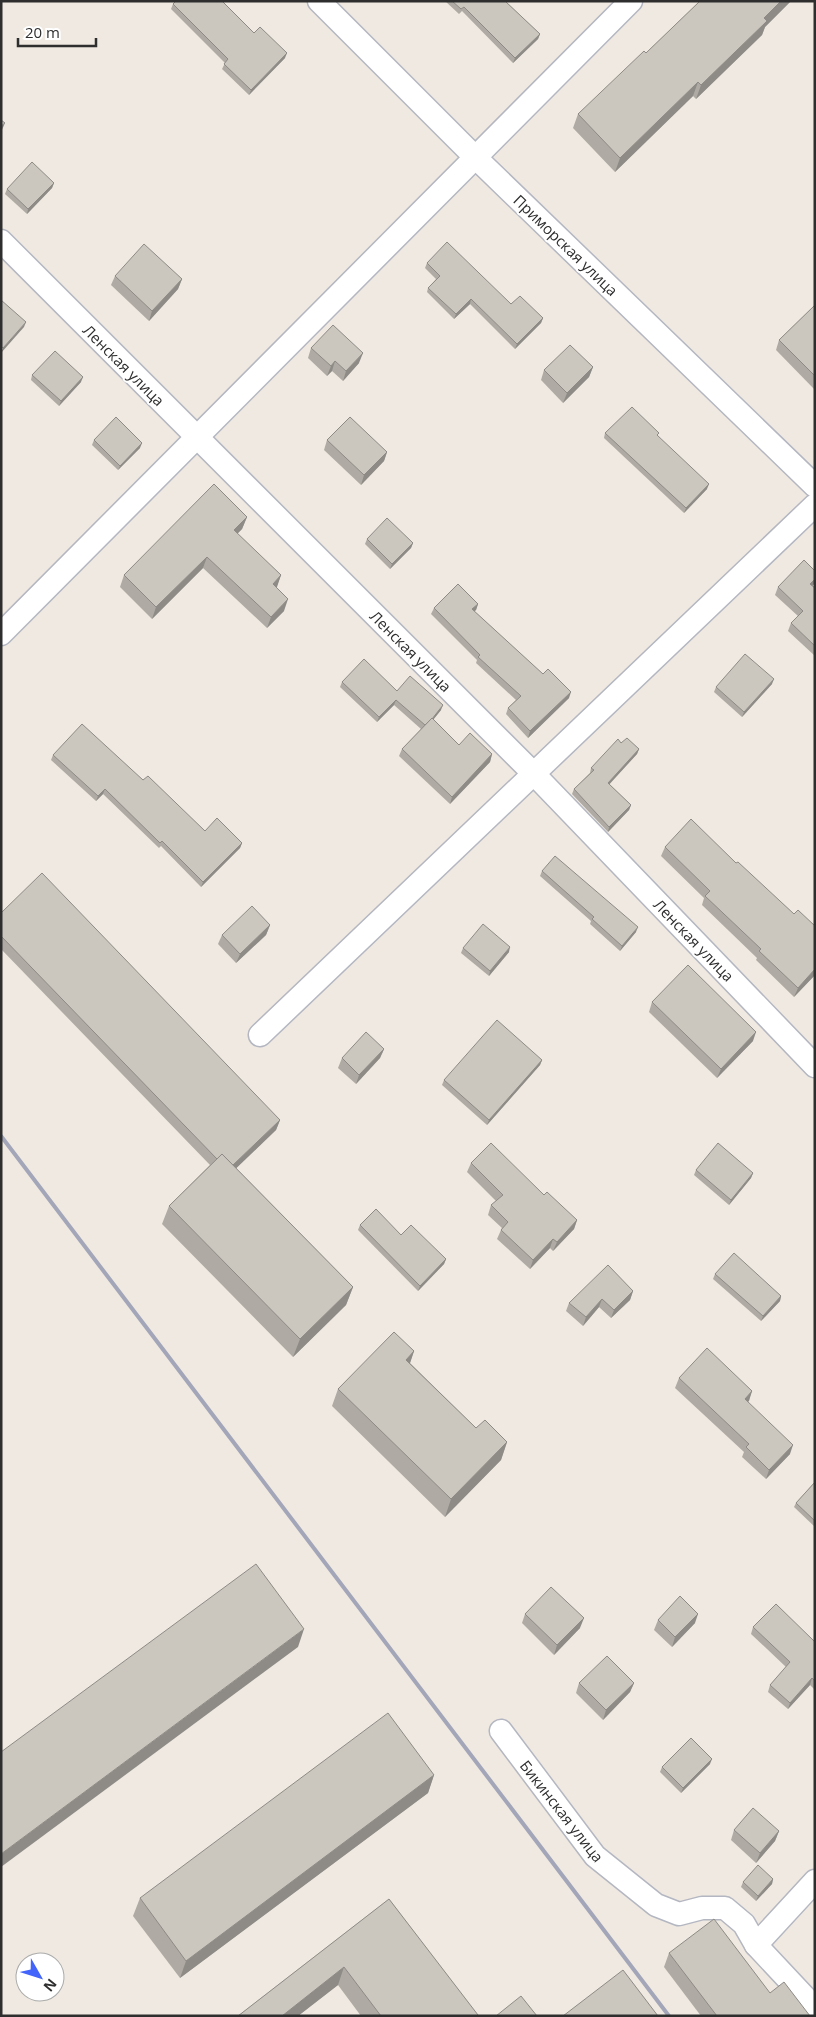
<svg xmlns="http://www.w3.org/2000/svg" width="816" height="2017" font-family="'Open Sans',sans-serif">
  <rect width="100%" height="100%" fill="#efe9e1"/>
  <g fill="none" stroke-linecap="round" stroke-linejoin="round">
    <defs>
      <g id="street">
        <path d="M319,1l156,156 340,329"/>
        <path d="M1,241l532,532 282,293"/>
        <path d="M1,634l630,-633"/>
        <path d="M260,1035l555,-530"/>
        <path d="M501,1731l94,125 61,49 23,9 23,-6h23l19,16 12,21 59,63"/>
        <path d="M756,1945l59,-64"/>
      </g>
    </defs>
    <!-- street casing -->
    <use href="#street" stroke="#b4b7c1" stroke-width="25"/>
    <!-- street -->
    <use href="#street" stroke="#fff" stroke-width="22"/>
    <!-- rail -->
    <path stroke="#a3a6b8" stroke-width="4" d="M1,1136l668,880"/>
  </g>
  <!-- wall -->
  <g fill="#afaba4">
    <path d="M445,1h60l35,33 -2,5 -25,24 -51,-52 -3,3z"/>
    <path d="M700,1h91l-26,26 -3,8 -66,64 -3,-3 -78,76 -42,-44 5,-14 68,-61z"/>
    <path d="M173,4l81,29 31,25 -36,37 -27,-26 3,-6 -54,-54z"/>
    <path d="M54,183l-2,5 -25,26 -22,-20 2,-5z"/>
    <path d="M427,263l84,41 32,14 -2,5 -26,26 -45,-45 -16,15 -27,-27 1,-4 8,-9 -11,-11z"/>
    <path d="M115,276l67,3 -4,10 -29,32 -38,-36z"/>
    <path d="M815,305v85l-39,-40 3,-10z"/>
    <path d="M311,348l48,15 -16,18 -11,-10 -5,5 -19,-18z"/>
    <path d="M593,367l-4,10 -26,26 -22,-23 3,-10z"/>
    <path d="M32,375l49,7 -22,24 -28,-26z"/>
    <path d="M605,433l102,56 -23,24 -80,-75z"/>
    <path d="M94,440l46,8 -22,22 -26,-25z"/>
    <path d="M327,440l60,12 -3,9 -23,24 -37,-35z"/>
    <path d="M247,517l-5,12 -5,5 44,41 -5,13 8,23 -17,17 -64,-60 -51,51 -32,-32 4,-12z"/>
    <path d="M367,539l46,4 -2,5 -21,21 -25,-25z"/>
    <path d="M815,579v4l-3,3 3,2v68l-27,-25 3,-8 7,-7 -23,-21 3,-8z"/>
    <path d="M478,604l-2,6 -2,1 95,87 -41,40 -22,-24 2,-6 8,-8 -40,-37 1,-3 -46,-46 3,-6z"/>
    <path d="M342,682l55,9 44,19 -8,10 26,25 33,9 -2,8 -40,42 -51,-48 3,-7 19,-20 -27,-24 -17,17 -37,-35z"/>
    <path d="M772,684l-30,33 -28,-25 2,-5z"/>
    <path d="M621,743l18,6 -2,5 -28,30 22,21 -2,5 -21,22 -36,-38 2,-5 16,-16 1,-5z"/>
    <path d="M53,755l90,25 62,51 37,12 -2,5 -39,39 -40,-41 -2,2 -56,-54 -7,7 -45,-41z"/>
    <path d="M665,847l71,16 58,51 21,12v49l-21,22 -38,-37 1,-2 -55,-53 2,-7 -43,-42z"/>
    <path d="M542,871l94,61 -16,19 -30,-27 1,-3 -51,-45z"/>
    <path d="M1,913l279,207 -4,10 -40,38 117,119 -7,18 -53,52 -131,-133 7,-18 41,-41 -209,-216z"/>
    <path d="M270,925l-4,10 -30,28 -18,-19 4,-9z"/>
    <path d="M463,948l46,4 -20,24 -28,-23z"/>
    <path d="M652,1002l101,39 -36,37 -68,-66z"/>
    <path d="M384,1049l-4,9 -24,26 -18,-16 4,-10z"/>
    <path d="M542,1060l-2,5 -53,60 -45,-40 2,-5z"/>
    <path d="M471,1163l73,32 33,25 -3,9 -21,22 -3,-3 -20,21 -33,-30 4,-9 1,-2 -14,-13 3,-10 5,-4 -29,-29z"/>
    <path d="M696,1170l57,3 -2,5 -22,27 -35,-30z"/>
    <path d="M360,1225l41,10 45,24 -2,5 -26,27 -60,-61z"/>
    <path d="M715,1274l66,22 -1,5 -19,20 -48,-42z"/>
    <path d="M633,1291l-3,9 -19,18 -12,-11 -16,19 -17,-15 3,-8z"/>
    <path d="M414,1351l-4,12 66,65 31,14 -6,18 -56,57 -113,-111 6,-17z"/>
    <path d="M679,1378l73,13 -4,11 42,52 -24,25 -24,-22 2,-5 -69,-64z"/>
    <path d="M815,1482v45l-21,-20 2,-4z"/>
    <path d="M525,1614l55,14 -26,27 -32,-32z"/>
    <path d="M658,1620l37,3 -23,24 -18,-17z"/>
    <path d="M753,1627l61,14 1,-2v49l-1,1 -4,-4 -22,24 -20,-17 2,-7 16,-18 -35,-33z"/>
    <path d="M579,1683h55l-4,9 -27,28 -27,-27z"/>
    <path d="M710,1764l-29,29 -21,-21 2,-5z"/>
    <path d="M434,1775l-6,18 -248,185 -47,-62 7,-18z"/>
    <path d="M734,1830l45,1 -4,10 -19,22 -25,-23z"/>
    <path d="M773,1879l-1,5 -16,17 -15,-14 2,-5z"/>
    <path d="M389,1899l89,117h-117l-23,-31 -40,31h-60z"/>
    <path d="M669,1953l141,63h-109l-37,-49z"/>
  </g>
  <!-- shaded-wall -->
  <g fill="#8e8b86">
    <path d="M781,1h10l-26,26 -3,8 -66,64 5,-14 63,-67z"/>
    <path d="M540,34l-2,5 -25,24 2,-5z"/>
    <path d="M287,53l-2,5 -36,37 2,-5z"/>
    <path d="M698,82l-5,14 -78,76 5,-14z"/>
    <path d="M5,123l-4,9v-6z"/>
    <path d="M54,183l-2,5 -25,26 1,-5z"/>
    <path d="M182,279l-4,10 -29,32 3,-10z"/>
    <path d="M471,299l-1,5 -16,15 2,-5z"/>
    <path d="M543,318l-2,5 -26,26 2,-5z"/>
    <path d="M26,322l-2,5 -23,26 2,-5z"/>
    <path d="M363,353l-4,10 -16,18 3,-10z"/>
    <path d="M335,361l-3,10 -5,5 4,-10z"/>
    <path d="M593,367l-4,10 -26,26 4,-10z"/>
    <path d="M83,377l-2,5 -22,24 2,-5z"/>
    <path d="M142,443l-2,5 -22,22 2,-4z"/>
    <path d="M387,452l-3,9 -23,24 3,-10z"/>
    <path d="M709,484l-2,5 -23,24 2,-5z"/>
    <path d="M247,517l-5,12 -13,13 5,-12z"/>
    <path d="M413,543l-2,5 -21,21 2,-5z"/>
    <path d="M207,557l-4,11 -51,51 4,-12z"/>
    <path d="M281,575l-4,12 -9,9 5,-12z"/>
    <path d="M815,579v4l-7,8 2,-7z"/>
    <path d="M288,599l-4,12 -17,17 4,-11z"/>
    <path d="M478,604l-2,6 -6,5 2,-6z"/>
    <path d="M774,679l-2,5 -30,33 2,-5z"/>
    <path d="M571,692l-2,6 -41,40 2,-7z"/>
    <path d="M396,700l-2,5 -17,17 2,-5z"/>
    <path d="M443,705l-2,5 -17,21 2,-5z"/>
    <path d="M639,749l-2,5 -31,34 2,-5z"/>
    <path d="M492,754l-2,8 -40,42 2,-7z"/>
    <path d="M105,789l-2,5 -7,7 2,-5z"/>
    <path d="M631,805l-2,5 -21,22 1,-5z"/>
    <path d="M242,843l-2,5 -39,39 2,-5z"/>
    <path d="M270,925l-4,10 -30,28 4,-9z"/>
    <path d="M638,927l-2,5 -16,19 2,-5z"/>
    <path d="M510,947l-1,5 -20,24 1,-5z"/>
    <path d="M815,969v6l-21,22 4,-9z"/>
    <path d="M756,1032l-3,9 -36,37 4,-9z"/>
    <path d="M384,1049l-4,9 -24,26 3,-9z"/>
    <path d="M542,1060l-2,5 -53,60 2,-5z"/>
    <path d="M280,1120l-4,10 -52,50 4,-10z"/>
    <path d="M753,1173l-2,5 -22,27 2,-5z"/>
    <path d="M577,1220l-3,9 -21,22 4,-9z"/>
    <path d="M553,1239l-3,9 -20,21 3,-9z"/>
    <path d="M446,1259l-2,5 -26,27 2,-5z"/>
    <path d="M353,1287l-7,18 -53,52 7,-18z"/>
    <path d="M633,1291l-3,9 -19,18 3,-8z"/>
    <path d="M781,1296l-1,5 -19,20 2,-5z"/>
    <path d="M602,1299l-3,8 -16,19 3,-9z"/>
    <path d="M414,1351l-6,18 -2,-9z"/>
    <path d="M752,1391l-3,10 -8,7 4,-9z"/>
    <path d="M507,1442l-6,18 -56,57 6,-18z"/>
    <path d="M793,1445l-3,9 -24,25 3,-9z"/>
    <path d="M698,1614l-3,9 -23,24 3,-10z"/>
    <path d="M584,1618l-4,10 -26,27 3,-10z"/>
    <path d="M304,1629l-6,18 -297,220v-13z"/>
    <path d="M812,1678l-2,7 -22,24 2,-6z"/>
    <path d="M634,1683l-4,9 -27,28 3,-10z"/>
    <path d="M712,1759l-2,5 -29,29 2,-5z"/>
    <path d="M434,1775l-6,18 -248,185 6,-17z"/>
    <path d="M779,1831l-4,10 -19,22 4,-10z"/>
    <path d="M773,1879l-1,5 -16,17 2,-5z"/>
    <path d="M344,1967l-6,18 -40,31h-16z"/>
  </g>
  <!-- building -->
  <g fill="#cbc7bf" stroke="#8e8b86">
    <path d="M176,1h46l32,32 6,-6 27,26 -36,37 -27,-26 4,-5 -55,-55z"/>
    <path d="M452,1h53l35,33 -25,24 -51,-51 -3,2z"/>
    <path d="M700,1h81l-17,17 3,3 -66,64 -3,-3 -78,76 -42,-44 66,-63 2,2z"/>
    <path d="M1,120l4,3 -4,3z"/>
    <path d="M32,162l22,21 -26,26 -21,-20z"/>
    <path d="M447,242l64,62 9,-8 23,22 -26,26 -46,-45 -15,15 -28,-26 12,-12 -13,-13z"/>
    <path d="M144,244l38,35 -30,32 -37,-35z"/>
    <path d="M1,300l25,22 -23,26 -2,-1z"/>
    <path d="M815,305v71l-36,-36z"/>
    <path d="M333,325l30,28 -17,18 -11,-10 -4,5 -20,-18z"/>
    <path d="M570,345l23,22 -26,26 -23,-23z"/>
    <path d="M55,351l28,26 -22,24 -29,-26z"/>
    <path d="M632,407l27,26 -2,2 52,49 -23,24 -81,-75z"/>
    <path d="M116,417l26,26 -22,23 -26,-26z"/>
    <path d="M350,417l37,35 -23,23 -37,-35z"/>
    <path d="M214,484l33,33 -13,13 47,45 -8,9 15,15 -17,18 -64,-60 -51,50 -32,-32z"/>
    <path d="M387,518l26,25 -21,21 -25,-25z"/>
    <path d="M804,560l11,11v8l-5,5 5,4v58l-24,-23 12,-12 -25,-24z"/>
    <path d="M458,584l20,20 -6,5 71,65 5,-5 23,23 -41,39 -22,-23 13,-12 -43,-39 2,-2 -46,-47z"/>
    <path d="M745,654l29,25 -30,33 -28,-25z"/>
    <path d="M364,659l33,32 13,-15 33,29 -11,14 -7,6 -29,-25 -17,17 -37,-35z"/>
    <path d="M432,718l27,27 11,-12 22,21 -40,43 -50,-48z"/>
    <path d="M82,724l61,56 5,-4 57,55 12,-13 25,25 -39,39 -41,-41 -2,2 -55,-54 -7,7 -45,-41z"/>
    <path d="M627,738l12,11 -31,34 23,22 -22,22 -35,-38 20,-19 -3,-2 27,-29 3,4z"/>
    <path d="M691,819l45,44 2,-1 56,52 4,-4 17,16v43l-17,19 -39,-37 2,-2 -56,-53 5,-5 -45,-44z"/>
    <path d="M555,856l83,71 -16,19 -30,-27 2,-2 -52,-46z"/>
    <path d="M42,873l238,247 -47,45 -11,-11 -5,5 -216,-223v-23z"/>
    <path d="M252,906l18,19 -30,29 -18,-19z"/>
    <path d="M483,924l27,23 -20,24 -27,-23z"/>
    <path d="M688,965l68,67 -35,37 -69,-67z"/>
    <path d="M497,1020l45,40 -53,60 -45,-40z"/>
    <path d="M366,1032l18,17 -25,26 -17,-17z"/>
    <path d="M491,1143l53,52 3,-3 30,28 -20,22 -4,-3 -20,21 -32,-30 7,-8 -17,-17 12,-10 -32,-32z"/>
    <path d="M718,1143l35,30 -22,27 -35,-30z"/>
    <path d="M222,1154l131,133 -53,52 -131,-133z"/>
    <path d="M376,1209l25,26 10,-10 35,34 -26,27 -60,-61z"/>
    <path d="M734,1253l47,43 -18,20 -48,-42z"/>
    <path d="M608,1265l25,26 -19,19 -12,-11 -16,18 -17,-14z"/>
    <path d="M394,1332l20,19 -8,9 70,68 9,-8 22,22 -56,57 -113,-110z"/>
    <path d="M707,1348l45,43 -7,8 48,46 -24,25 -23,-23 3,-3 -70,-66z"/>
    <path d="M815,1482v39l-19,-18z"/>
    <path d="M256,1564l48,65 -303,225v-102z"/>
    <path d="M551,1587l33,31 -27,27 -32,-31z"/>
    <path d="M680,1596l18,18 -23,23 -17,-17z"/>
    <path d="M776,1604l38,37 1,-2v42l-3,-3 -22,25 -20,-18 20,-23 -37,-35z"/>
    <path d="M607,1656l27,27 -28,27 -27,-27z"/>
    <path d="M388,1713l46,62 -248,186 -46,-63z"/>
    <path d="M691,1738l21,21 -29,29 -21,-21z"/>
    <path d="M753,1808l26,23 -19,22 -26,-23z"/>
    <path d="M758,1865l15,14 -15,17 -15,-14z"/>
    <path d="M389,1899l89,116 -1,1h-96l-37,-49 -62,49h-44z"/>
    <path d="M714,1919l56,74 14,-11 26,34h-93l-48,-63z"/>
    <path d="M623,1970l35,46h-95z"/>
    <path d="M521,1996l16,20h-41z"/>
  </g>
  <g text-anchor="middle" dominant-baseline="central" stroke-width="4" stroke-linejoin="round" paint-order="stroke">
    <!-- street labels -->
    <g font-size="15" fill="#2e2e2e" stroke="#fff">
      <text transform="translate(566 245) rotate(44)">Приморская улица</text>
      <text transform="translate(124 365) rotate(45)">Ленская улица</text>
      <text transform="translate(411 651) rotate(45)">Ленская улица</text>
      <text transform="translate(694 940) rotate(46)">Ленская улица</text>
      <text transform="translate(562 1811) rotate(52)">Бикинская улица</text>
    </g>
  </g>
  <!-- border -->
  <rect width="816" height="2017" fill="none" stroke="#2e2e2e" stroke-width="5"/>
  <!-- north arrow -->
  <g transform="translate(40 1977) rotate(129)"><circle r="24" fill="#ffffff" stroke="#ababab"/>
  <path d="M0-4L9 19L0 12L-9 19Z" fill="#4264fb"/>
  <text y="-8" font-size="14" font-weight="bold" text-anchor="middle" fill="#2e2e2e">N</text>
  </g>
  <!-- scale -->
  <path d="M18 38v8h78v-8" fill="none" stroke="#2e2e2e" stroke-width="2.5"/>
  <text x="25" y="38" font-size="15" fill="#2e2e2e" stroke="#ffffff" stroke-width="4" paint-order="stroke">20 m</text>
</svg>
